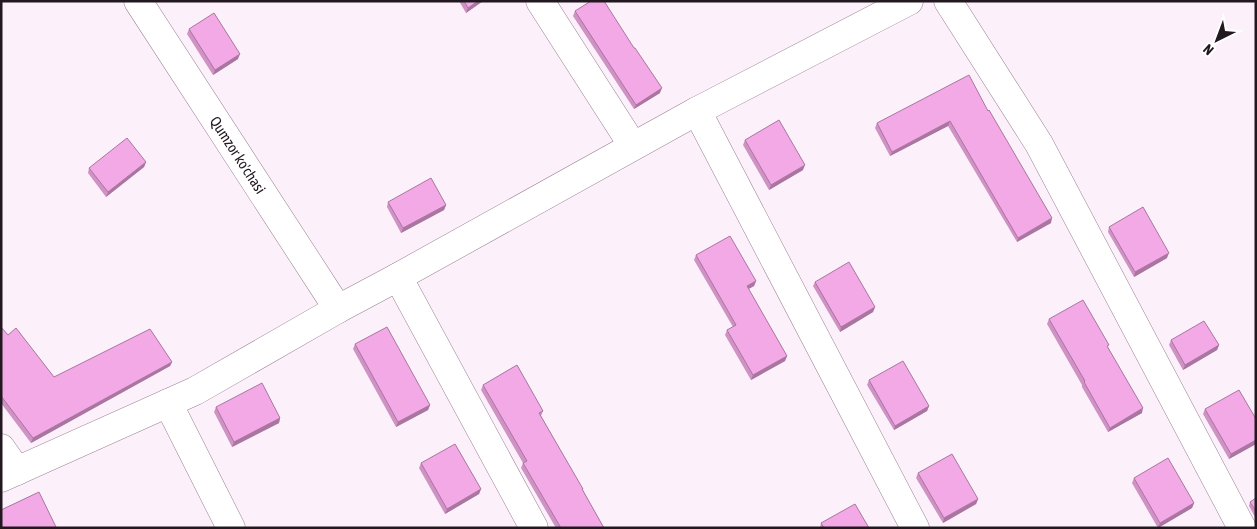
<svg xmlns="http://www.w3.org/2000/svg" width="1257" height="529" font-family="'Asap Condensed',sans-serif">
  <rect width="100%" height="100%" fill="#fcf1fa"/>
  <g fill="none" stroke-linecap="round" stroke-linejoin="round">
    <defs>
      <g id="minor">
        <path d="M138,1l200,308"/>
        <path d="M540,1l93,145"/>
        <path d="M948,1l91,143 203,384"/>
        <path d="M697,111l218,417"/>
        <path d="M398,277l136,251"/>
        <path d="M168,403l63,125"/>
        <path d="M1,448l16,23"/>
        <path d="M1,478l194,-87 143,-82 60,-32 299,-166 212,-110"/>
      </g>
    </defs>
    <!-- minor casing -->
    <use href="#minor" stroke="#9c8397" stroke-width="29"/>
    <!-- minor -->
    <use href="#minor" stroke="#fff" stroke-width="28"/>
  </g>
  <!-- wall -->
  <g fill="#d091c5">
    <path d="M459,1h24l-17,12z"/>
    <path d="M575,11l85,82 -26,16 -61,-93z"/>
    <path d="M189,29l49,30 -25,16 -26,-41z"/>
    <path d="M988,111l63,112 -34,19 -69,-116 -58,30 -15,-28 2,-5z"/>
    <path d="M745,140l58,30 -34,20 -26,-45z"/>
    <path d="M146,162l-2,5 -38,30 -18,-24 1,-5z"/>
    <path d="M388,202l58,3 -2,5 -43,23 -14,-26z"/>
    <path d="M1109,227l58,31 -33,19 -26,-45z"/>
    <path d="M696,255l60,26 -2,5 -6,3 39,67 -2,5 -34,19 -26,-45 2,-5 6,-3 -39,-67z"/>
    <path d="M815,282l60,25 -2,5 -33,20 -27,-46z"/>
    <path d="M1049,319l59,28 34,66 -34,19 -26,-45v-2l-35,-61z"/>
    <path d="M1,327l7,8 46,42 118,-15 -2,4 -139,77 -30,-40z"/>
    <path d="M1171,340l48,5 -2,5 -34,20 -14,-25z"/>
    <path d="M355,344l75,61 -2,5 -32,17 -43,-78z"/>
    <path d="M869,380l60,26 -2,5 -33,19 -27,-45z"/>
    <path d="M483,385l60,26 -2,5 63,112h-48l-35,-60 2,-5 -42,-73z"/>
    <path d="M216,407l64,11 -1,5 -47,24 -18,-35z"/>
    <path d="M1205,409l51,10v25l-27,15 -26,-45z"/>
    <path d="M421,463l60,26 -2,5 -34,20 -26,-46z"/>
    <path d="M918,473l60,26 -2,5 -33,19 -27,-45z"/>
    <path d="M1134,478l60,25 -2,5 -34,20 -26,-45z"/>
    <path d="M1256,498v21l-7,-13 1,-4z"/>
    <path d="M821,523l48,5h-49z"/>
  </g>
  <!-- shaded-wall -->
  <g fill="#a976a0">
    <path d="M478,1h5l-17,12 2,-5z"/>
    <path d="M240,54l-2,5 -25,16 2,-5z"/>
    <path d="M662,88l-2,5 -26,16 2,-4z"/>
    <path d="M950,121l-2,5 -58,30 2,-4z"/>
    <path d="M146,162l-2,5 -38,30 2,-5z"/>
    <path d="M805,165l-2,5 -34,20 2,-5z"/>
    <path d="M446,205l-2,5 -43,23 2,-5z"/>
    <path d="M1052,218l-1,5 -34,19 1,-4z"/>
    <path d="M1169,253l-2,5 -33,19 1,-5z"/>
    <path d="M756,281l-2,5 -9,5 2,-5z"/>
    <path d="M875,307l-2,5 -33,20 1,-5z"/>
    <path d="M1219,345l-2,5 -34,20 2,-5z"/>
    <path d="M787,356l-2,5 -34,19 2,-5z"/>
    <path d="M172,362l-2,4 -139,77 2,-5z"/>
    <path d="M430,405l-2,5 -32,17 2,-5z"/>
    <path d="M929,406l-2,5 -33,19 1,-4z"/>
    <path d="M1143,408l-1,5 -34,19 2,-4z"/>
    <path d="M280,418l-1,5 -47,24 2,-5z"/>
    <path d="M1256,440v4l-27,15 2,-5z"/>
    <path d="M481,489l-2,5 -34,20 2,-5z"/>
    <path d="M978,499l-2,5 -33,19 1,-5z"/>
    <path d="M1194,503l-2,5 -34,20 2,-5z"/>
  </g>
  <!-- building -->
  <g fill="#f2a9e5" stroke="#a976a0">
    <path d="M464,1h14l-10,7z"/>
    <path d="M591,1h13l30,47h1l27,40 -26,17 -61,-94z"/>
    <path d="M214,13l26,41 -25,16 -26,-41z"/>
    <path d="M969,75l19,36 1,-1 63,108 -34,20 -68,-117 -58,31 -15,-29z"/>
    <path d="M779,120l26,45 -34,20 -26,-45z"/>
    <path d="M127,138l19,24 -38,30 -19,-24z"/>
    <path d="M431,178l15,27 -43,23 -15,-26z"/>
    <path d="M1143,207l26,46 -34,19 -26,-45z"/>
    <path d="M730,236l26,45 -9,5 40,70 -34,19 -26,-45 9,-5 -40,-70z"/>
    <path d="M849,262l26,45 -34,20 -26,-45z"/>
    <path d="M1083,300l26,45 -2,1 36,62 -33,20 -26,-46 1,-1 -36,-62z"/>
    <path d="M1204,321l15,24 -34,20 -14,-25z"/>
    <path d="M1,327l7,8 8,-7 38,49 96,-48 22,33 -139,76 -32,-42z"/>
    <path d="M387,327l43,78 -32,17 -43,-78z"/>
    <path d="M903,361l26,45 -34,20 -26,-46z"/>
    <path d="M517,365l26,46 -4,2 44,76h-1l22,39h-43l-38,-65 4,-2 -44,-76z"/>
    <path d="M262,383l18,35 -46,24 -18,-35z"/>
    <path d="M1239,390l17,29v21l-25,14 -26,-45z"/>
    <path d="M455,444l26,45 -34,20 -26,-46z"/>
    <path d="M952,454l26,45 -34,19 -26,-45z"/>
    <path d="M1168,458l26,45 -34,20 -26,-45z"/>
    <path d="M39,492l17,35 -1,1h-54v-18z"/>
    <path d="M1256,498v13l-6,-9z"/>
    <path d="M855,504l14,24h-45l-3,-5z"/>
  </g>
  <g text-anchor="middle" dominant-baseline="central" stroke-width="4" stroke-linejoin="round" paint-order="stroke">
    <!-- street labels -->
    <g font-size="15" fill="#221820" stroke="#fff">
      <text transform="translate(238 155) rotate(57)">Qumzor ko'chasi</text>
    </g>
  </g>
  <!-- border -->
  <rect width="1257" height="529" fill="none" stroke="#221820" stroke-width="5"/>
  <!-- north arrow -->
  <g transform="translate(1217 40) rotate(222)" stroke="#ffffff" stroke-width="4" paint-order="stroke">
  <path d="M0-4L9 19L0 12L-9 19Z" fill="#221820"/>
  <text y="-8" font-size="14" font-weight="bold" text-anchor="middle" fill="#221820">N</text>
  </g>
</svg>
